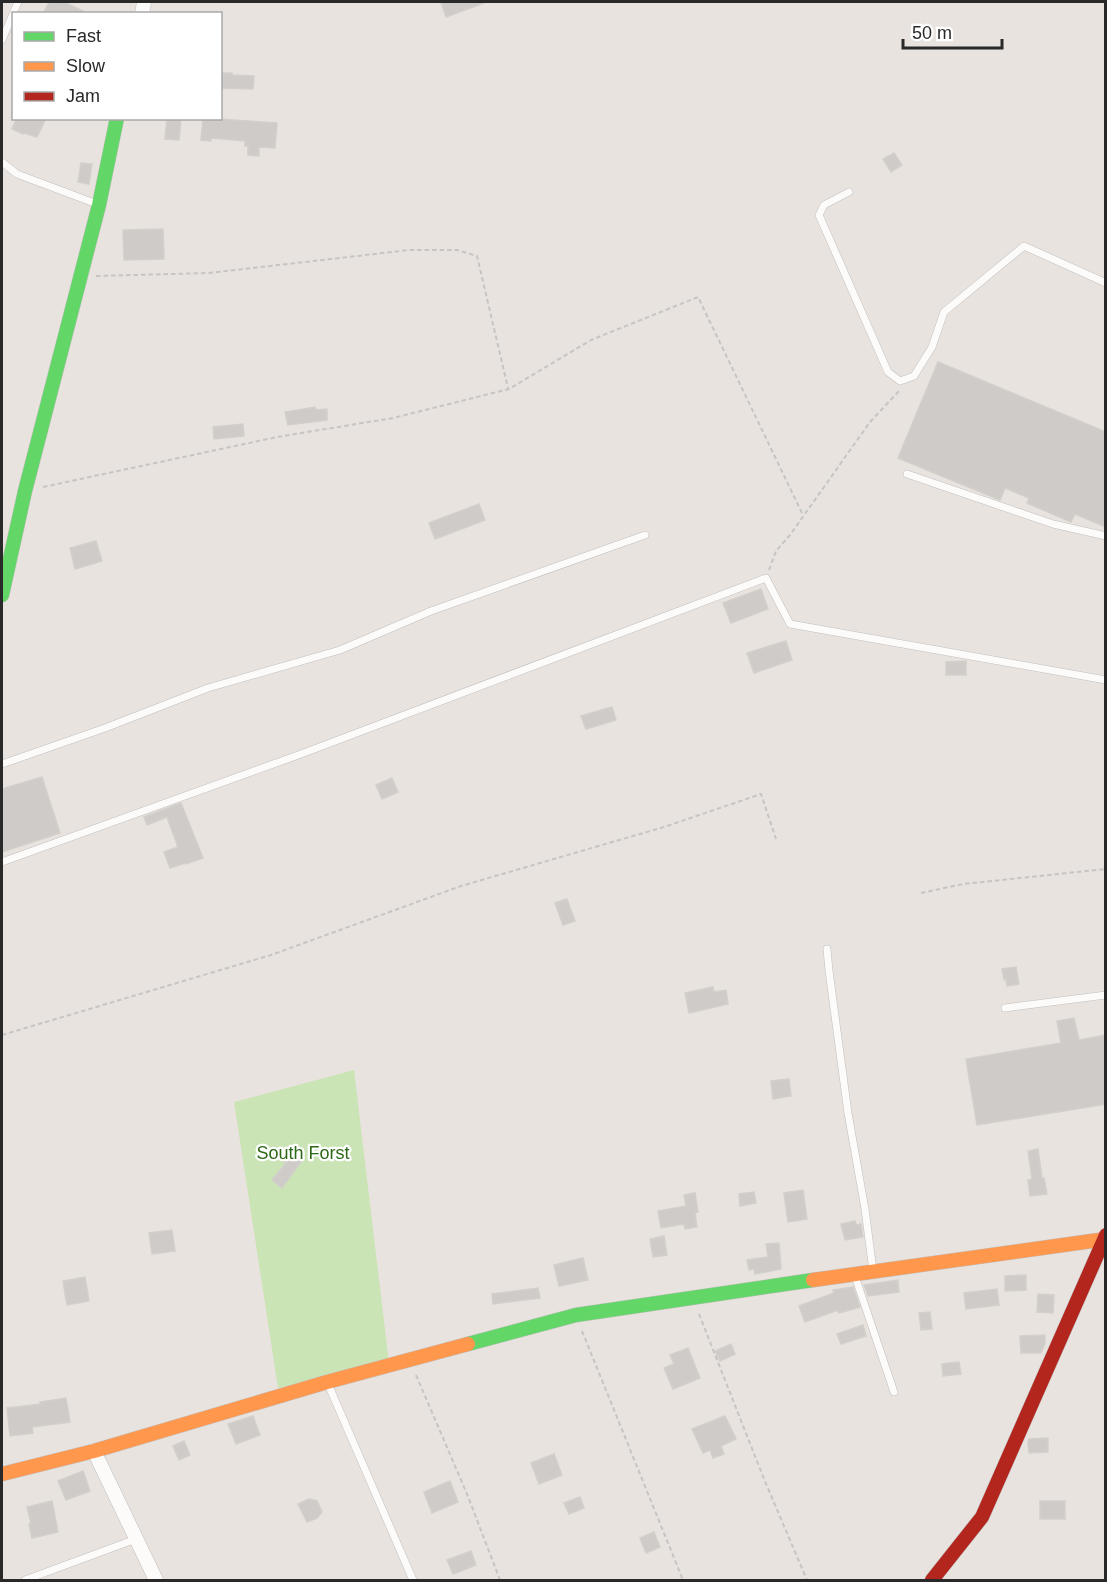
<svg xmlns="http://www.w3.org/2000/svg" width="1107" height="1582" font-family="Helvetica,sans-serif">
  <rect width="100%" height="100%" fill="#e8e3de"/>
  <!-- park -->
  <path fill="#cbe4b5" d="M354,1070l35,293 -111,25 -44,-286z"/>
  <!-- building -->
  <g fill="#cfcbc8" stroke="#d3cfca" stroke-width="1.5">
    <path d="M49,2h15l25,12h-46z"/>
    <path d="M441,2h43v1l-38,14z"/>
    <path d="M220,73h12v2l22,1 -1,13 -33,-1z"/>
    <path d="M17,118h29l-9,19 -13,-4 -1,1 -11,-5z"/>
    <path d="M167,118h14l-2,22 -14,-1z"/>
    <path d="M203,118l74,5 -2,25 -16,-1v9l-11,-1v-9h-3v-5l-34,-3v3l-10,-1z"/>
    <path d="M894,153l8,12 -11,7 -8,-13z"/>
    <path d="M81,163l11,1 -3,20 -11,-2z"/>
    <path d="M163,229l1,30 -40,1 -1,-30z"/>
    <path d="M938,362l168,70v95l-31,-13 -4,8 -44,-19 2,-5 -24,-10 -5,12 -102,-42z"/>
    <path d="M315,407l1,3 11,-1v11l-39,5 -3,-13z"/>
    <path d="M243,424l1,12 -30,3 -1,-12z"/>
    <path d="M479,504l6,16 -50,19 -6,-16z"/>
    <path d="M96,541l6,20 -27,8 -5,-21z"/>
    <path d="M761,589l7,20 -37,14 -8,-20z"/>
    <path d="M786,641l6,19 -38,13 -7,-20z"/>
    <path d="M966,661v14h-20v-13z"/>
    <path d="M612,707l4,13 -30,9 -5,-13z"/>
    <path d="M42,777l18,56 -58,19v-63z"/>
    <path d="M392,778l6,14 -16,7 -6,-14z"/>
    <path d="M181,803l22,55 -17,6 -1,-1 -15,5 -6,-16 14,-5 -11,-30 -20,8 -3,-8z"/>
    <path d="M567,899l8,22 -12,4 -8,-22z"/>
    <path d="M1016,967l3,17 -12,2 -1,-7 -2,1 -2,-11z"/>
    <path d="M713,987l1,5 12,-2 2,14 -39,9 -4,-20z"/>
    <path d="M1074,1018l5,22 27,-5v69l-129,21 -11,-66 95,-16 -4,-22z"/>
    <path d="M789,1079l2,17 -18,3 -2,-18z"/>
    <path d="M1038,1149l4,29h2l3,16 -17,2 -2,-16 4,-1 -4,-28z"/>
    <path d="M293,1150l11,8 -22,30 -10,-8 14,-17 -2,-1z"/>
    <path d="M803,1190l4,29 -19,3 -4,-29z"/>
    <path d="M754,1192l2,11 -16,3 -1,-12z"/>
    <path d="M695,1193l3,19 -3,1 2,14 -12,2 -1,-5 -23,4 -3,-17 28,-5 -2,-11z"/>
    <path d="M855,1221l1,4 5,-1 2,13 -18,3 -4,-16z"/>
    <path d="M172,1230l3,21 -23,3 -3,-21z"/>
    <path d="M664,1236l3,19 -14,2 -3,-18z"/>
    <path d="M779,1243l2,26 -26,5 -1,-5 -5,1 -2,-10 21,-3 -2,-13z"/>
    <path d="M583,1258l5,22 -29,6 -5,-21z"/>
    <path d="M1026,1275v15l-21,1v-15z"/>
    <path d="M85,1277l4,24 -22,4 -4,-24z"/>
    <path d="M898,1280l1,12 -31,4 -4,-11z"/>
    <path d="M853,1287l7,20 -21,6 -1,-3 -33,12 -6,-16 35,-13 -1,-3z"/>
    <path d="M538,1288l2,10 -47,6 -1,-10z"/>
    <path d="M997,1289l2,16 -33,4 -2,-16z"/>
    <path d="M1038,1294l16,1 -1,18 -16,-1z"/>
    <path d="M930,1312l2,17 -11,1 -2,-17z"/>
    <path d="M863,1325l3,11 -25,8 -4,-10z"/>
    <path d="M1045,1335v8l-4,10h-20l-1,-17z"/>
    <path d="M731,1344l4,10 -15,7 -5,-10z"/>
    <path d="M688,1348l12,30 -27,11 -9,-21 10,-4 -4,-9z"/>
    <path d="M959,1362l2,12 -18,2 -1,-12z"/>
    <path d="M66,1398l4,24 -38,5 1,6 -23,3 -3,-28 34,-4 -1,-2z"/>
    <path d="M253,1416l7,19 -24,9 -8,-20z"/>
    <path d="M725,1416l11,23 -15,7 3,8 -11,4 -3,-8 -7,3 -11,-24z"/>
    <path d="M1048,1438v14l-19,1 -1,-11 1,-3z"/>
    <path d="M184,1441l6,14 -11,5 -6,-14z"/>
    <path d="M554,1454l8,21 -23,9 -8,-21z"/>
    <path d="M83,1471l7,20 -24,9 -8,-19z"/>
    <path d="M450,1481l8,21 -26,11 -8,-21z"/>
    <path d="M580,1497l4,11 -15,6 -5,-11z"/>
    <path d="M309,1499l8,2 5,11 -5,6 -10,4 -9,-18z"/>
    <path d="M52,1501l6,31 -26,6 -3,-14 2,-1 -4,-16z"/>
    <rect x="1040" y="1501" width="25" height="18"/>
    <path d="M654,1532l6,15 -14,6 -6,-15z"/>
    <path d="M471,1551l5,14 -23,9 -6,-14z"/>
  </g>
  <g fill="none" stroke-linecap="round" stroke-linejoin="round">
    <defs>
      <g id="lane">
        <path d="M2,40l16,-38"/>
        <path d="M2,162l15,12 80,30"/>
        <path d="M849,192l-25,13 -5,10 69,157 12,9 14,-5 18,-29 12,-35 80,-66 82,37"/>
        <path d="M907,474l146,50 53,12"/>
        <path d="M2,764l103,-36 103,-40 132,-38 91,-39 214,-76"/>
        <path d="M2,862l299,-108 465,-176 24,46 316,56"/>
        <path d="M827,949l2,22 19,142 17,96 8,62"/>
        <path d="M1005,1008l101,-13"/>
        <path d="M855,1276l39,116"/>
        <path d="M328,1384l85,196"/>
        <path d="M25,1580l111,-41"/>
      </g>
      <g id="street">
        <path d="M142,14l2,-12"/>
        <path d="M94,1451l62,129"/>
      </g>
      <g id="fast">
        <path d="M2,595l23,-104 74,-286 18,-87"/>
        <path d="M468,1344l108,-29 237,-35"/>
      </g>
      <g id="slow">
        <path d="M813,1280l293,-41"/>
        <path d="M2,1474l92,-23 233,-69 141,-38"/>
      </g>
      <path id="jam" d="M932,1580l50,-63 124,-282"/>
    </defs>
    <!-- lane casing -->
    <use href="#lane" stroke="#c1bfc0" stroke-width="8"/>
    <!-- street casing -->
    <use href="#street" stroke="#c1bfc0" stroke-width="15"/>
    <!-- fast casing -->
    <use href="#fast" stroke="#c1bfc0" stroke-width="15"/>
    <!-- slow casing -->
    <use href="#slow" stroke="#c1bfc0" stroke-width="15"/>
    <!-- jam casing -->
    <use href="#jam" stroke="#c1bfc0" stroke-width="15"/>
    <!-- path -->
    <g stroke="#c6c5c5" stroke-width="2" stroke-dasharray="4.5 3" stroke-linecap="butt">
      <path d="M96,276l113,-3 200,-23h48l20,6 31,132"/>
      <path d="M43,487l234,-50 116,-19 116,-29 82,-49 107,-43 105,218"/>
      <path d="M769,570l7,-19 14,-16 80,-113 29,-31"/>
      <path d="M921,893l42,-9 143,-15"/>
      <path d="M2,1035l269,-80 190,-69 203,-59 97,-33 15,45"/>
      <path d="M699,1314l65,165 43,101"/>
      <path d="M582,1331l101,249"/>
      <path d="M416,1375l51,119 33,86"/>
    </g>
    <!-- lane -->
    <use href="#lane" stroke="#fcfbfa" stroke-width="7"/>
    <!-- street -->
    <use href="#street" stroke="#fcfbfa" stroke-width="14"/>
    <!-- fast -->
    <use href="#fast" stroke="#63d668" stroke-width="14"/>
    <!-- slow -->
    <use href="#slow" stroke="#ff974d" stroke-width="14"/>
    <!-- jam -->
    <use href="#jam" stroke="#b3261e" stroke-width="14"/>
  </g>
  <g text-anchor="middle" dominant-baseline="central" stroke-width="4.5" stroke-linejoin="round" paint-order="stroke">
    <!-- park labels -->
    <g font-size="18" fill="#2d6817" stroke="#fff">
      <text x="303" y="1153">South Forst</text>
    </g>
  </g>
  <!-- border -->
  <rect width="1107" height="1582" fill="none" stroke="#292929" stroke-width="6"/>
  <!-- legend -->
  <rect x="12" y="12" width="210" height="108" fill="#ffffff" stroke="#a9a9a9" stroke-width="1.5"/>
  <rect x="24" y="32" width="30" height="9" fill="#63d668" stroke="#a9a9a9" stroke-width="1.5"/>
  <text x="66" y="42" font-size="18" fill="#292929">Fast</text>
  <rect x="24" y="62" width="30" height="9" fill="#ff974d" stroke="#a9a9a9" stroke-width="1.5"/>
  <text x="66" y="72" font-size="18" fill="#292929">Slow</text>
  <rect x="24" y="92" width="30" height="9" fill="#b3261e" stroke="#a9a9a9" stroke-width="1.5"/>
  <text x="66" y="102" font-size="18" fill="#292929">Jam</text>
  <!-- scale -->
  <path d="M903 39v9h99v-9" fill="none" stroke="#292929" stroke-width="3"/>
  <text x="912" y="39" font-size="18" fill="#292929" stroke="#ffffff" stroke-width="4.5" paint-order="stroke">50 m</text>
</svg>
